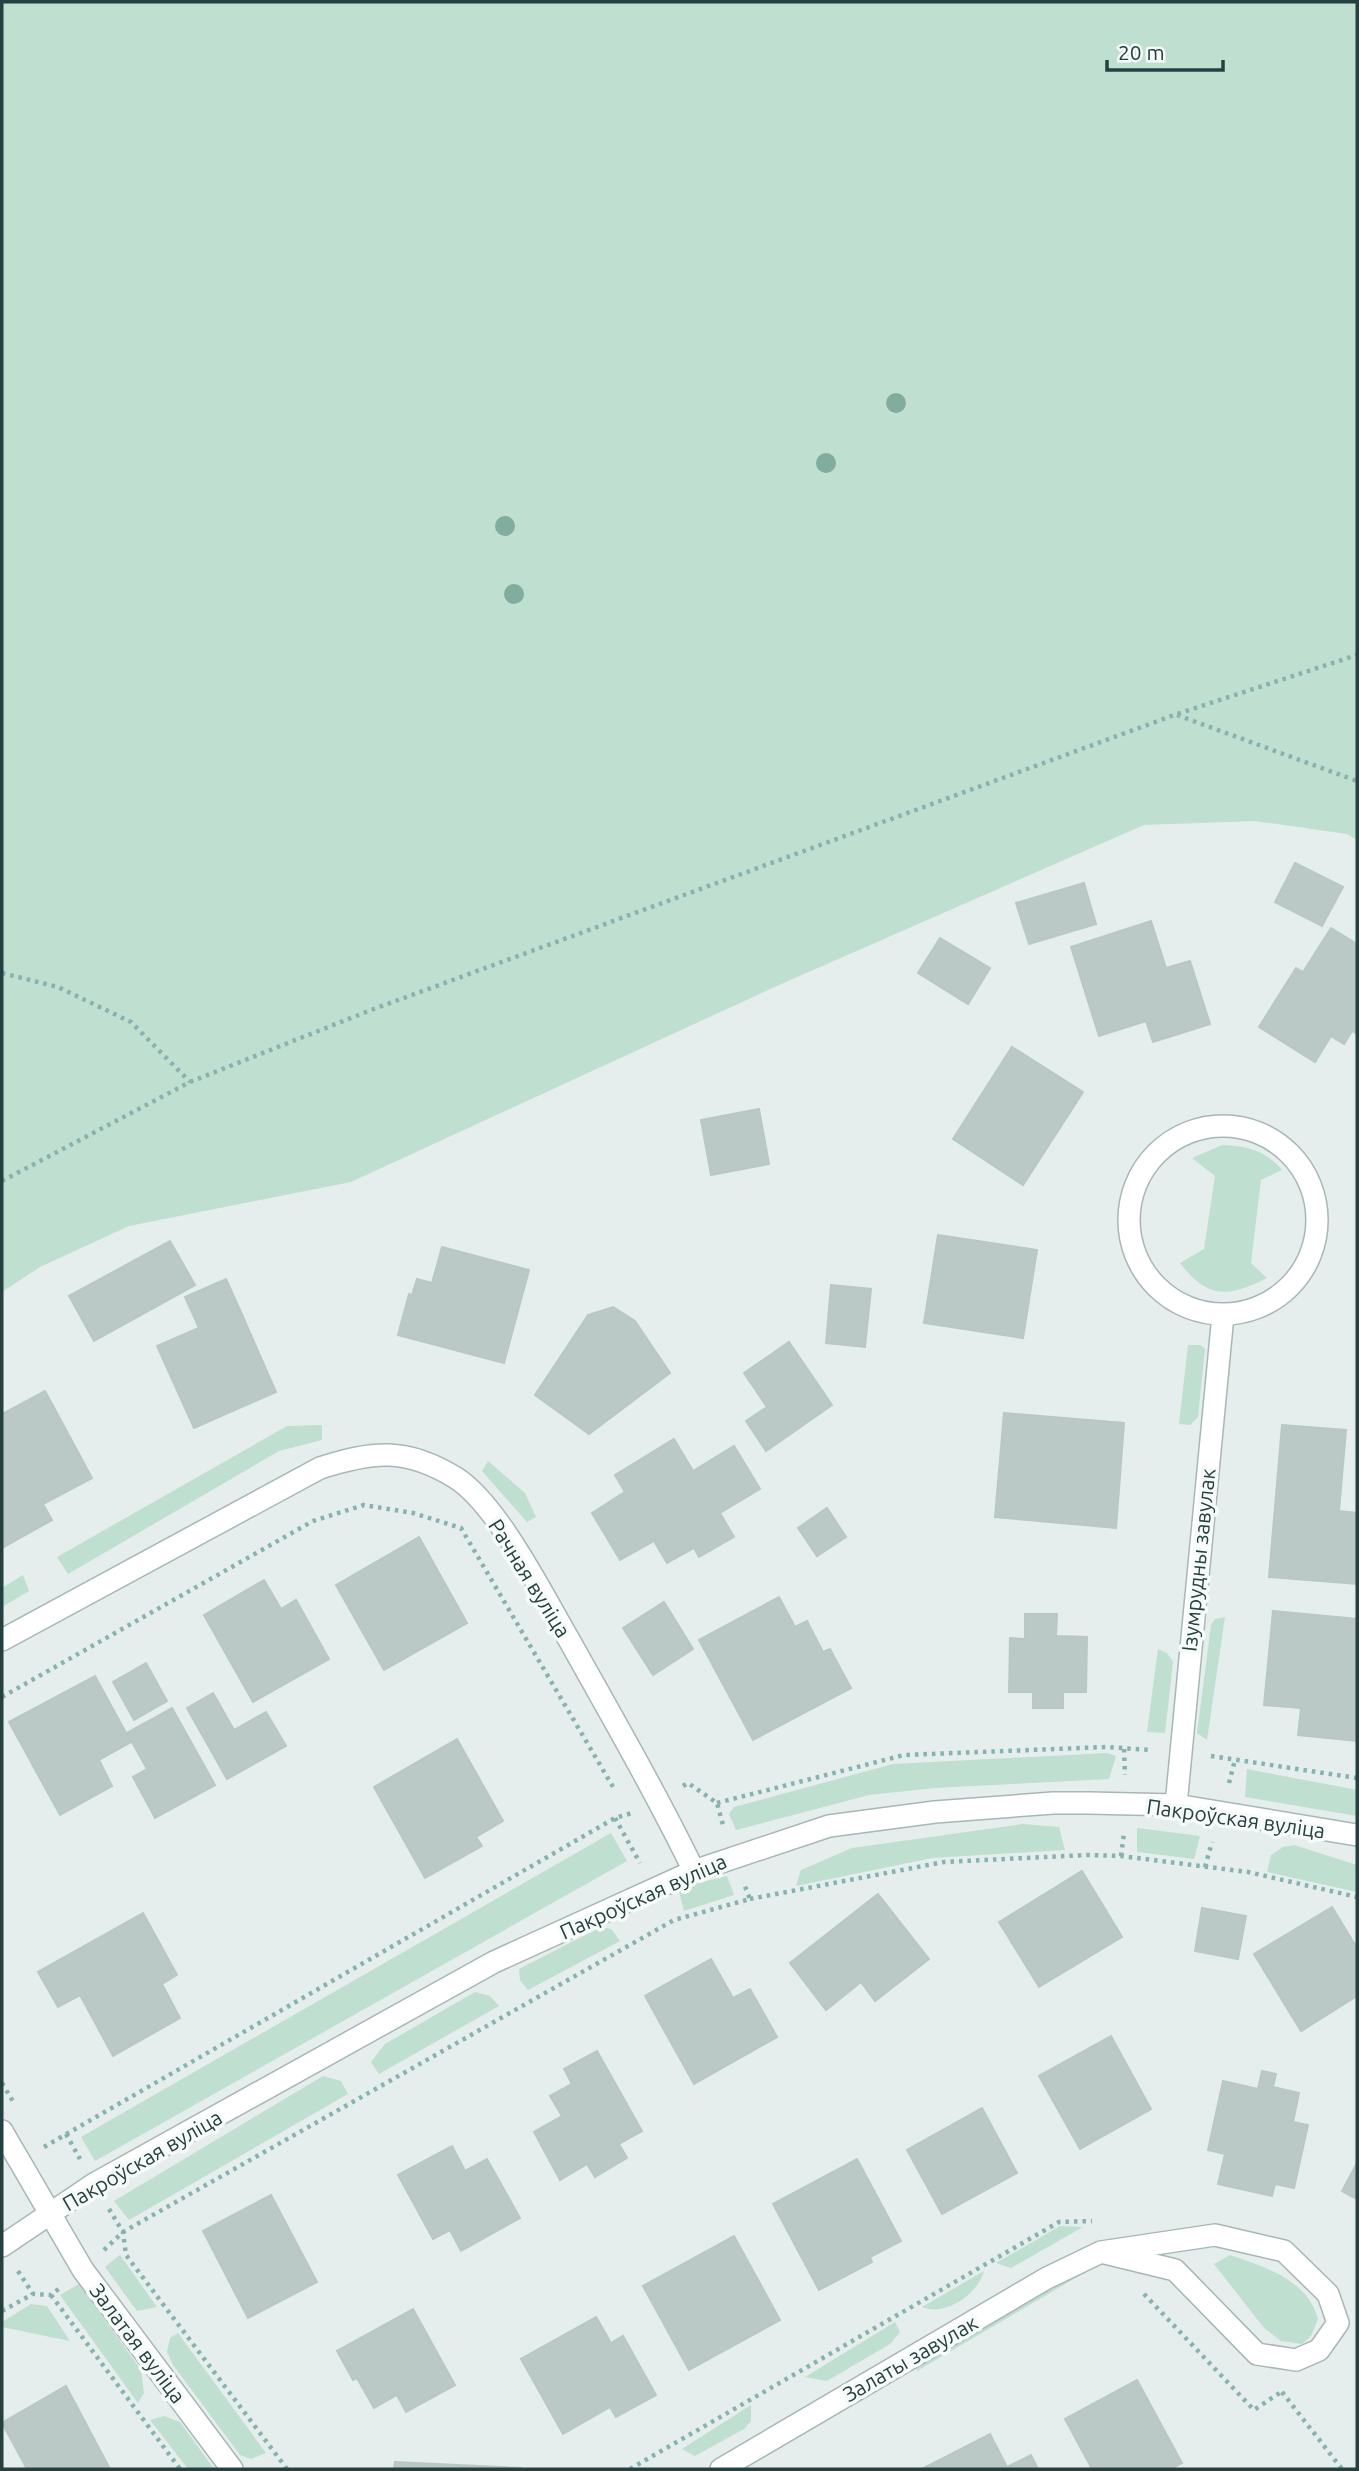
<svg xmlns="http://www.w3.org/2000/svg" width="1359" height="2471" font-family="Ubuntu,sans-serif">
  <rect width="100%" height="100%" fill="#e5eeed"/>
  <!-- green -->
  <g fill="#bfdfd0">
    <path d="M2,2h1355v838l-10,-6 -92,-13 -111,4 -365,160 -428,197 -222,44 -89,41 -38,25z"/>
    <path d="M1222,1145c25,1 43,5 60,25l-21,10 -10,83 16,15c-37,19 -59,22 -87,-15l24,-14 11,-73 -23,-18z"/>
    <path d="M1188,1345h12l5,4 -7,68 -8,8 -11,-1z"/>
    <path d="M322,1425v15l-43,11 -211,123 -11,-17 230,-131z"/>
    <path d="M488,1461l37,32 11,24 -9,5 -45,-51z"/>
    <path d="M23,1575l6,16 -27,16v-19z"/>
    <path d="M1225,1617l-18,123 -10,-7 14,-108 4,-6z"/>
    <path d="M1158,1649l9,4 6,9 -8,71 -18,-1z"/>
    <path d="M1107,1753l9,3 -7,23 -174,9 -66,7 -133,35 -7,-16 5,-7 159,-43z"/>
    <path d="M1247,1769l110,21v26l-112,-19z"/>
    <path d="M1023,1824l36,3 6,23 -133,8 -136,28 5,-16 51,-22z"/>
    <path d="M1137,1828l63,8 -6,23 -57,-7z"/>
    <path d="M611,1833l16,28 -532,300 -14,-24z"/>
    <path d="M1294,1845l63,20v27l-90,-20 4,-17 12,-8z"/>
    <path d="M727,1876l7,19 -50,16 -6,-23z"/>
    <path d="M601,1927l10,2 9,12 -92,49 -8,-10 -1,-11z"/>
    <path d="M475,1992l15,4 9,10 -120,68 -8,-12 14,-18z"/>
    <path d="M323,2076l18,5 7,13 -219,126 -15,-19z"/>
    <path d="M1060,2226l23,1 -72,41 -15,-5z"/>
    <path d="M120,2255l37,52 -20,4 -32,-44z"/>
    <path d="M1230,2255c35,12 78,25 88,64l-7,17 -9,8 -21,-3 -17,-13 -50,-64z"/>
    <path d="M1092,2261l4,5 -179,105 -3,-7z"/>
    <path d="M984,2271c-6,23 -39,46 -62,36z"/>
    <path d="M79,2284l62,86 3,23 -6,10 -78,-108z"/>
    <path d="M31,2304l16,2 23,35 -68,-14v-5z"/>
    <path d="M895,2322l5,10 -10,12 -63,37 -22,-4z"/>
    <path d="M178,2333l88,120 -15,6 -11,-4 -67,-90 -6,-13 3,-14z"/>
    <path d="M751,2405v16l-7,8 -49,27 -13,-7z"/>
    <path d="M164,2416l16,6 34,47h-26l-38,-49z"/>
  </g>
  <!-- building -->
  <g fill="#bac9c6" stroke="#b8c8c5" stroke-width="2">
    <path d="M1295,863l48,24 -21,39 -47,-24z"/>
    <path d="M1084,883l12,41 -67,20 -13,-41z"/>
    <path d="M1151,921l15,47 24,-7 20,63 -57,18 -7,-21 -47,15 -28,-89z"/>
    <path d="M1331,928l26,16v90l-5,-3 -8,13 -13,-8 -16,26 -56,-35 37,-59 7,4z"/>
    <path d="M940,938l50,30 -22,36 -50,-31z"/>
    <path d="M1012,1047l71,45 -60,93 -70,-46z"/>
    <path d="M759,1109l10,55 -58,11 -10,-55z"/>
    <path d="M938,1235l99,15 -14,88 -99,-15z"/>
    <path d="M170,1241l25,44 -101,56 -25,-45z"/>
    <path d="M442,1247l87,23 -25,93 -106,-28 11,-41 3,1 5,-16 15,4z"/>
    <path d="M226,1279l14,31 -41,18 -14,-31z"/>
    <path d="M831,1285l40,4 -6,58 -39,-4z"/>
    <path d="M613,1307l22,14 35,52 -81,61 -54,-39 53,-80z"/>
    <path d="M240,1310l36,82 -82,36 -37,-82z"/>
    <path d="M789,1342l43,63 -66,46 -20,-30 21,-14 -23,-34z"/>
    <path d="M45,1391l47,87 -49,26 9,16 -50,28v-134z"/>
    <path d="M1004,1413l120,10 -8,105 -121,-11z"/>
    <path d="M1282,1425l64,5 -7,81 18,2v71l-88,-7z"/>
    <path d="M674,1439l19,32 41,-25 26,43 -40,24 14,24 -35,20 -5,-9 -27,15 -52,-88z"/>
    <path d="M625,1492l29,49 -34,19 -28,-47z"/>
    <path d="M827,1508l19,29 -29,19 -19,-28z"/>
    <path d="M419,1537l48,86 -83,47 -48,-85z"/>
    <path d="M264,1580l17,29 15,-9 33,59 -76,43 -49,-87z"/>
    <path d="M779,1597l16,30 12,-6 16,31 7,-3 21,39 -98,52 -54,-100z"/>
    <path d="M664,1602l29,47 -40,26 -30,-47z"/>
    <path d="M1273,1611l84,8v122l-59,-6 3,-27 -37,-3z"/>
    <path d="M1025,1614h32l-1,22 31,1 -1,55h-23v16h-30v-16h-24l1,-54 15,1z"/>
    <path d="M146,1663l21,38 -33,19 -21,-38z"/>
    <path d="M95,1676l36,66 -32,18 13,26 -52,29 -51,-93z"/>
    <path d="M213,1693l21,37 32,-18 20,34 -59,33 -40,-71z"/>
    <path d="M172,1708l43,77 -60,33 -22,-41 14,-8 -20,-36z"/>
    <path d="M457,1739l46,82 -27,16 6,9 -57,32 -51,-91z"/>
    <path d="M1082,1871l40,66 -83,50 -40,-65z"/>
    <path d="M878,1894l51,65 -54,42 -14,-19 -35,28 -36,-47z"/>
    <path d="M1332,1907l25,41v48l-56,35 -47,-77z"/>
    <path d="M1202,1908l44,8 -8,43 -43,-8z"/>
    <path d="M143,1913l34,62 -15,9 18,34 -67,38 -33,-61 -22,12 -20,-35z"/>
    <path d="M711,1959l22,39 17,-9 27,48 -83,47 -49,-88z"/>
    <path d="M1111,2036l40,73 -71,40 -41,-73z"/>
    <path d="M597,2051l45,80 -23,13 8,14 -32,19 -8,-13 -27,16 -26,-48 28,-16 -12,-20 22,-12 -8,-15z"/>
    <path d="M1262,2071l14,3 -3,13 26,6 -6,29 15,3 -14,63 -19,-4 -3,12 -54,-12 7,-30 -17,-4 15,-69 35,8z"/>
    <path d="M982,2108l35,65 -75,41 -35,-64z"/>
    <path d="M452,2146l13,25 22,-12 33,59 -59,33 -11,-21 -17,9 -35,-64z"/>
    <path d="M857,2159l44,82 -31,16 2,5 -53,28 -46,-86z"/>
    <path d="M1357,2163v36l-15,-8z"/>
    <path d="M271,2195l46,87 -69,36 -45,-87z"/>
    <path d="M734,2236l46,84 -91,50 -46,-84z"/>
    <path d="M413,2309l42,76 -49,27 -9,-17 -23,13 -17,-30 -4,2 -16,-29z"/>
    <path d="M596,2317l15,26 12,-7 33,59 -40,22 -6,-10 -47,27 -42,-75z"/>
    <path d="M1137,2380l45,83 -12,6h-78l-27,-50z"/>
    <path d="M66,2386l44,83h-83l-25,-46z"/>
    <path d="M990,2434l17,33 24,-12 7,14h-116z"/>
    <path d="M395,2462l126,6v1h-127z"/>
  </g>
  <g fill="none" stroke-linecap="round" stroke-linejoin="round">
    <defs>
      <g id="minor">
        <circle cx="1223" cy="1220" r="94"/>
        <path d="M2,1640l318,-172c53,-17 86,-21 136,10 41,26 87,117 112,160 43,77 87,153 126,233"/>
        <path d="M1176,1805l47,-490"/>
        <path d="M2,2131l81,139 149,199"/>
        <path d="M2,2246l92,-62 400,-222 200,-91 135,-45 106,-14 118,-9h36l87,2 181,30"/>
        <path d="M721,2469l326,-191 54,-26 114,-17 69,16 44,43 10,29 -19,27 -23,10 -39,-6 -82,-84 -74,-18"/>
      </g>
    </defs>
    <!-- minor casing -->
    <use href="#minor" stroke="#a7b7b6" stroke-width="24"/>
    <!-- path -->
    <g stroke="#86b2af" stroke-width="4.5" stroke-dasharray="3.5 5" stroke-linecap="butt">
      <path d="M1177,715l180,66"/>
      <path d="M2,973l56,14 73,35 59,60"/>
      <path d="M2,1181l188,-99 181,-72 806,-296 180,-59"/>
      <path d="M2,1697l311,-176 51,-16 49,8 48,15 152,259"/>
      <path d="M1124,1749l1,26"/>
      <path d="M1211,1756l146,22"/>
      <path d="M1229,1783l6,-23"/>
      <path d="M683,1786l5,-3 29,20 7,26"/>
      <path d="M717,1803l187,-48 202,-8 44,3"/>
      <path d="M615,1818l25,45"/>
      <path d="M1121,1856l3,-23"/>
      <path d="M1205,1867l7,-25"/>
      <path d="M750,1899l194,-37 143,-7 34,1 127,16 109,25"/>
      <path d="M2,2083l12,20"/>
      <path d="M66,2134l14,25"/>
      <path d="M44,2147l571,-329 17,-5"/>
      <path d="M109,2209l14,23 3,23 161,214"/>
      <path d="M104,2250l19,-18 551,-312 76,-21 -6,-15"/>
      <path d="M18,2271l15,23"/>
      <path d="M1144,2294l110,116 27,-18"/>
      <path d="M51,2295l129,174"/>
      <path d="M2,2311l31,-17 18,1 10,-8"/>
      <path d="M1282,2392l60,77"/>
      <path d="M630,2469l429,-247 33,-1"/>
    </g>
    <!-- minor -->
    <use href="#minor" stroke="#fff" stroke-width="21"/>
  </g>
  <!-- trees -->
  <g fill="#80ad9e">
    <circle cx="896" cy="403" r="10"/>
    <circle cx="826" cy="463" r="10"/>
    <circle cx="505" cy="526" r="10"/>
    <circle cx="514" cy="594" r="10"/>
  </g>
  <g text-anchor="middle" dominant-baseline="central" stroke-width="7" stroke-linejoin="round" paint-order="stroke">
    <!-- street labels -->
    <g font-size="21" fill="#244140" stroke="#f6faf9">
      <text transform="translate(1198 1560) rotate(-84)">Ізумрудны завулак</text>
      <text transform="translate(530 1578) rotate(58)">Рачная вуліца</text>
      <text transform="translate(1236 1818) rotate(8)">Пакроўская вуліца</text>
      <text transform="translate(643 1896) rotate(-24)">Пакроўская вуліца</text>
      <text transform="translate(142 2160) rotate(-30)">Пакроўская вуліца</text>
      <text transform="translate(138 2343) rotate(53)">Залатая вуліца</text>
      <text transform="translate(910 2358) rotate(-30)">Залаты завулак</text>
    </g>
  </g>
  <!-- border -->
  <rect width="1359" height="2471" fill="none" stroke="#244140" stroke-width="7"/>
  <!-- scale -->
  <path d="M1107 60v10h116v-10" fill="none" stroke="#244140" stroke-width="3.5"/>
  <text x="1118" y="60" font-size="21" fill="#244140" stroke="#f6faf9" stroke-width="5" paint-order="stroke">20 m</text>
</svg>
